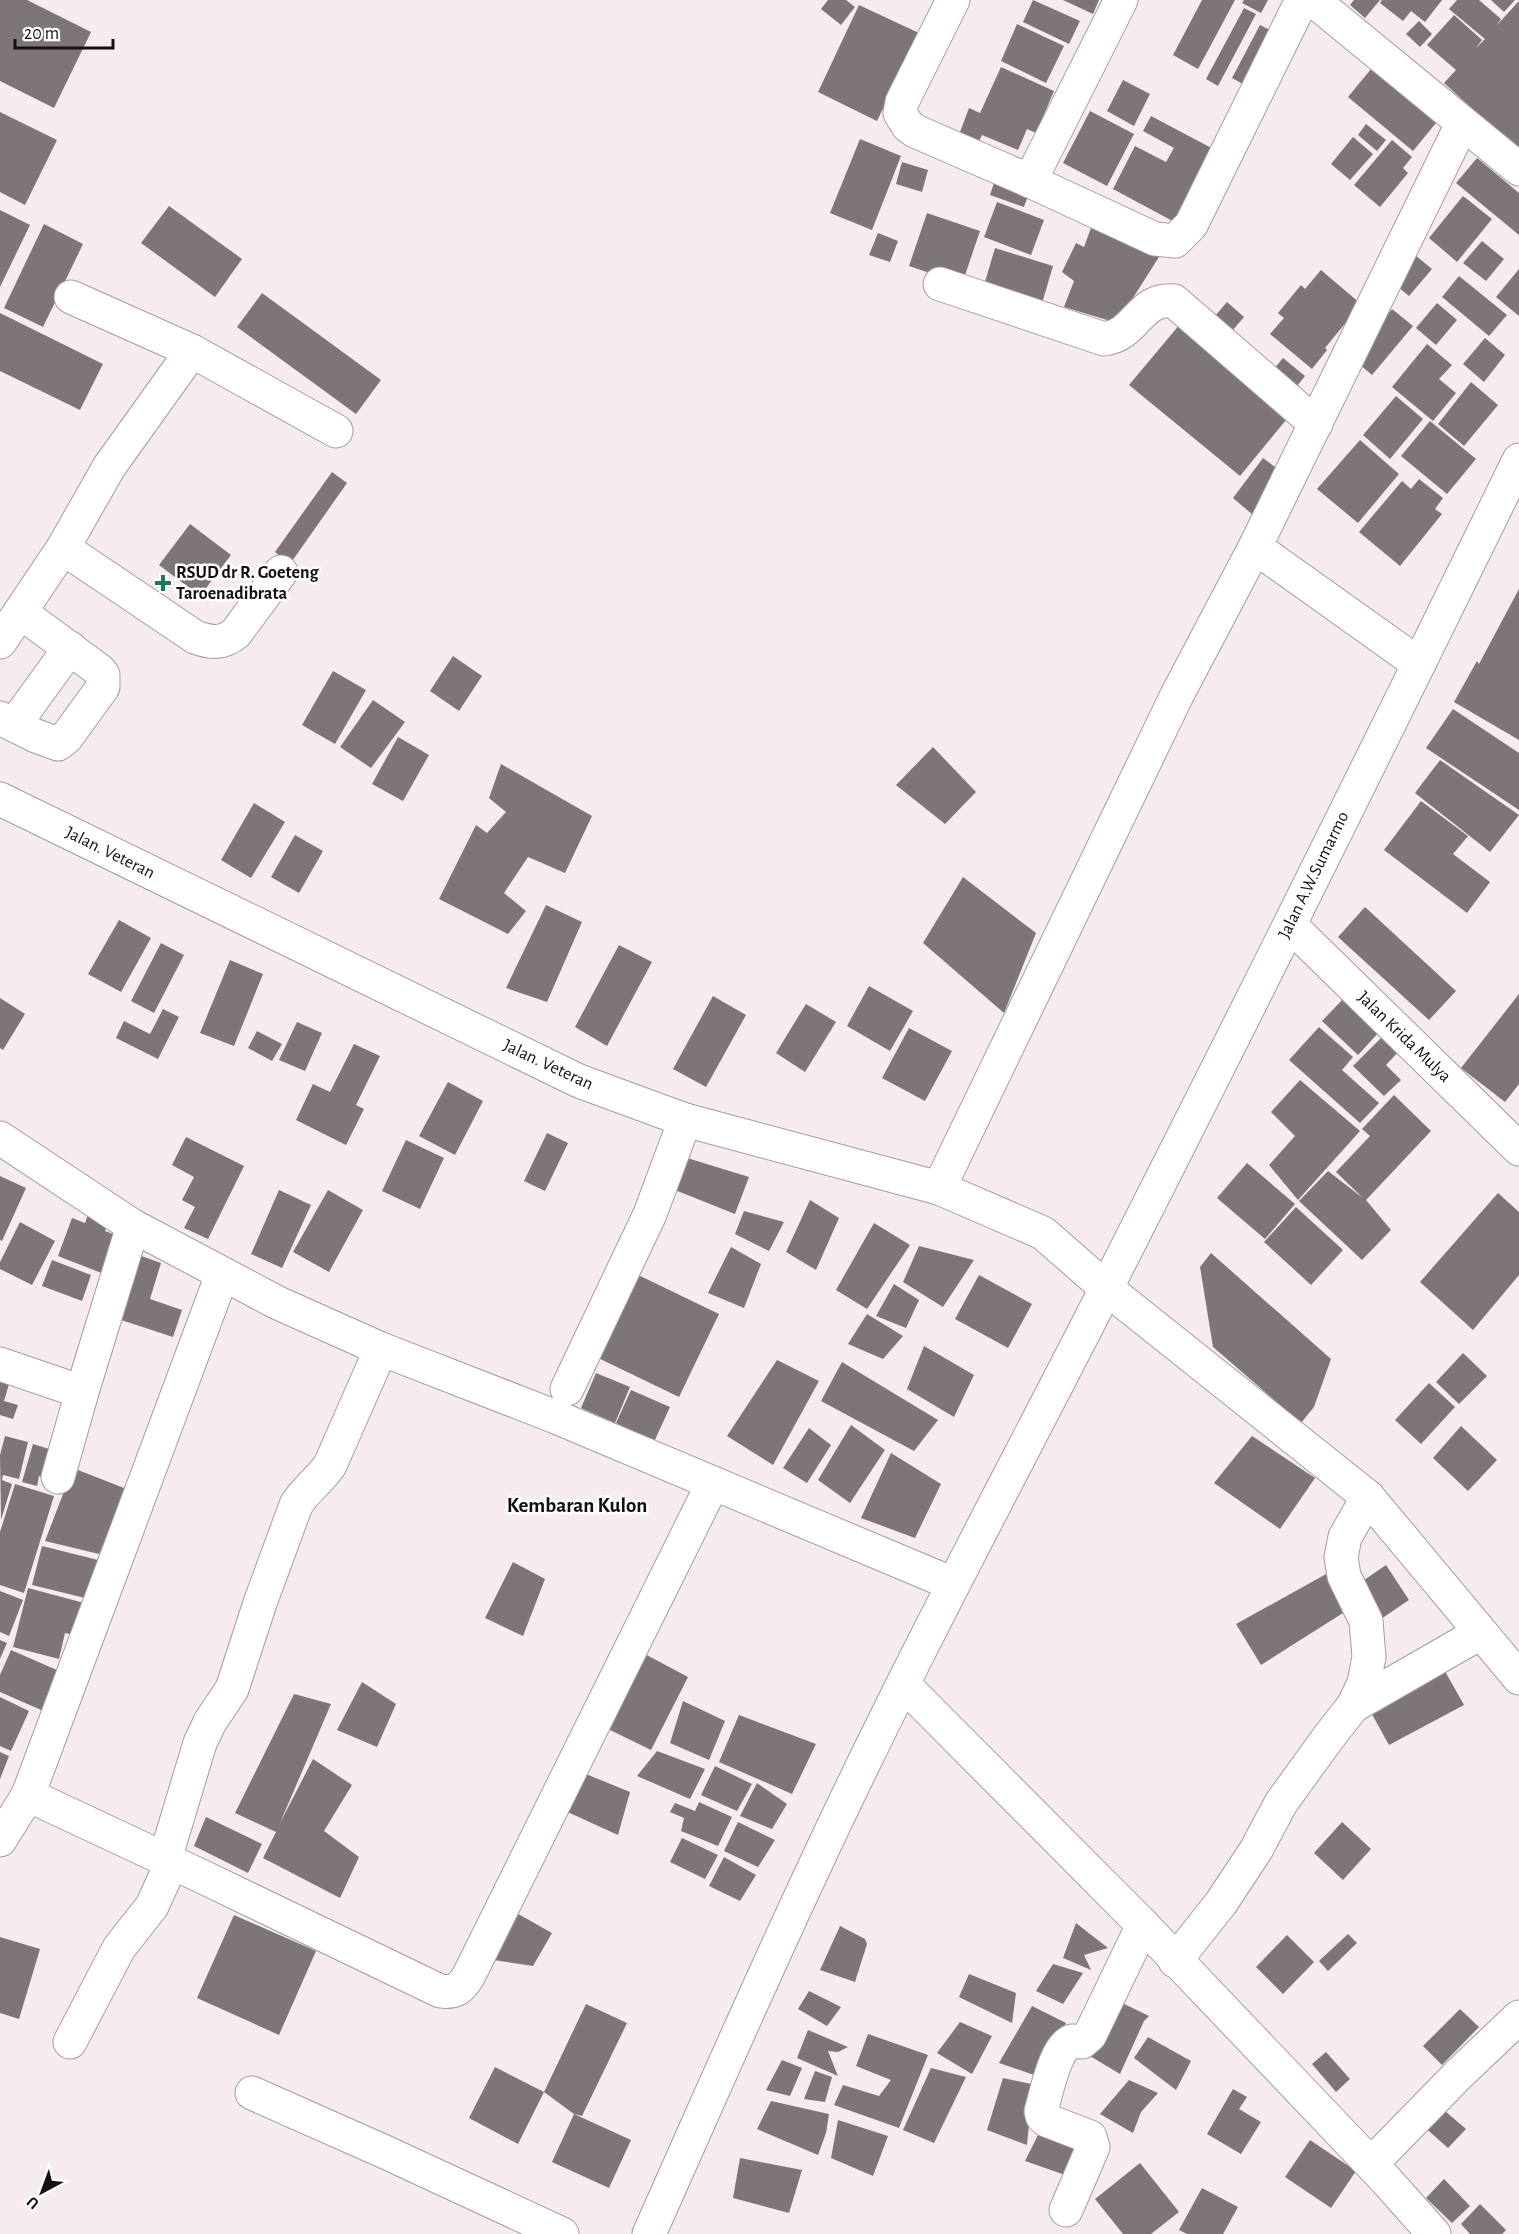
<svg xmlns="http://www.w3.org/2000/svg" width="1519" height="2234" font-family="'Alegreya Sans',sans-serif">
  <rect width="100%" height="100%" fill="#f6ebf1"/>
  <!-- building -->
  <g fill="#7e757a">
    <path d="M0,0h27l64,32 -37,76 -54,-27z"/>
    <path d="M828,0h18l9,7 -14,18 -20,-16z"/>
    <path d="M1033,0l47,21 -11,23 -46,-22z"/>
    <path d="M1063,0h36l-6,14z"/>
    <path d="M1202,0h33l-37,69 -25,-14z"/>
    <path d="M1244,0h24l-7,13 -19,-10z"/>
    <path d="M1354,0h26l-15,18 -15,-13z"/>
    <path d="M1382,0h60l-17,22 -14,-11 -8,10 -23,-18z"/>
    <path d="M1457,0h22l22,19 -5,7 23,-25v150l-75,-68 12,-13 -29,-25 27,-30 28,25 -6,8 9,-9 -36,-30z"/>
    <path d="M1491,0h24l-11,12z"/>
    <path d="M859,5l60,28 -42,88 -59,-29z"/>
    <path d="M1244,8l12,6 -38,72 -12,-7z"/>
    <path d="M1419,21l13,13 -12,13 -14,-13z"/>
    <path d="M1017,24l47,22 -18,37 -45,-22z"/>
    <path d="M1260,25l20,10 -28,54 -20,-11z"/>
    <path d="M1001,67l53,24 -18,42 -9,-4 -9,21 -36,-15 -3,6 -19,-9 9,-24 11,5z"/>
    <path d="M1371,69l65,54 -23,28 -65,-54z"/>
    <path d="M1123,80l27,14 -16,32 -27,-15z"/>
    <path d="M1090,111l44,23 -27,52 -44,-23z"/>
    <path d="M0,112l57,28 -32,65 -25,-13z"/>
    <path d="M1151,116l68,36 -39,73 -67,-36 22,-43 31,16 8,-14 -31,-17z"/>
    <path d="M1366,124l20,16 -9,11 -19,-16z"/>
    <path d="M1353,137l20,17 -23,26 -19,-16z"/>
    <path d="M860,139l41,17 -29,74 -42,-17z"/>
    <path d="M1392,140l20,17 -9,11 5,5 -28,34 -26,-22z"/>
    <path d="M1477,158l42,35v42l-63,-52z"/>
    <path d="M902,162l26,8 -6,22 -26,-8z"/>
    <path d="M995,180l34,13 -5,14 -34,-12z"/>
    <path d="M1463,196l29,23 -35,43 -28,-24z"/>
    <path d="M997,202l47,18 -13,35 -47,-18z"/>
    <path d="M169,206l73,53 -27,38 -74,-54z"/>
    <path d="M0,210l30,15 -30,62z"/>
    <path d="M927,213l53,18 -18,53 -53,-18z"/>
    <path d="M1095,217l71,29 -49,77 -53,-16 10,-26 -12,-9 14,-29 8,4z"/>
    <path d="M44,224l39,20 -40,83 -39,-19z"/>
    <path d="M878,233l20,8 -8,21 -21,-7z"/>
    <path d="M1482,241l22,18 -18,22 -23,-18z"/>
    <path d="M995,248l58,18 -13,44 -58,-18z"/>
    <path d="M1415,255l17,14 -23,27 -16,-13z"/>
    <path d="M1519,269v47l-23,-19z"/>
    <path d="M1321,270l40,34 -36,44 2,2 -15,19 -42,-35 14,-16 -6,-5 23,-28 4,4z"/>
    <path d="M1459,276l48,39 -18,21 -47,-39z"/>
    <path d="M262,293l119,87 -25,34 -119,-87z"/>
    <path d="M1227,302l17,15 -18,21 -17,-15z"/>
    <path d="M1437,303l20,17 -21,25 -20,-17z"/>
    <path d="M1392,309l21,17 -41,49 -20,-17z"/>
    <path d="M0,313l103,51 -23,46 -80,-39z"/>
    <path d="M1186,317l109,92 -55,67 -111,-91z"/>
    <path d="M1485,338l20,17 -21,27 -21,-18z"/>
    <path d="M1427,344l25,21 -13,14 17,14 -23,28 -41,-34z"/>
    <path d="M1283,358l22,18 -15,19 -22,-19z"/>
    <path d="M1471,382l27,23 -34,41 -26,-22z"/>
    <path d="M1396,396l27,23 -33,40 -27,-24z"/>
    <path d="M1430,421l46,38 -29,35 -46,-38z"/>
    <path d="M1360,440l39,34 -41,49 -41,-34z"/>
    <path d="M1263,458l16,12 -26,45 -20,-17z"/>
    <path d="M332,472l15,11 -57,81 -15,-12z"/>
    <path d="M1419,479l24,19 -8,11 7,5 -42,52 -41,-34 43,-51 9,8z"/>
    <path d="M190,524l41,31 -31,41 -41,-31z"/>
    <path d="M1519,589v151l-65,-38 23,-41 2,3z"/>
    <path d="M453,656l29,20 -23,35 -29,-20z"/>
    <path d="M333,671l33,19 -31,54 -33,-19z"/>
    <path d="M373,700l32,22 -34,46 -31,-21z"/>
    <path d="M1453,709l66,44v57l-93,-62z"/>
    <path d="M398,737l31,18 -26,46 -31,-17z"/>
    <path d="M933,747l43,45 -31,32 -49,-39z"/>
    <path d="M1440,760l79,55 -29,37 -75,-59z"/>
    <path d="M501,764l91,52 -27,57 -37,-16 -24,36 22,18 -18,23 -69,-35 37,-74 11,8 19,-21 -17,-14z"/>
    <path d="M1421,801l47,35 -15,18 37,28 -23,31 -83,-63z"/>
    <path d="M254,803l31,19 -34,56 -30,-18z"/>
    <path d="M295,835l28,16 -24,42 -28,-16z"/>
    <path d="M963,877l73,56 -32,80 -81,-70z"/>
    <path d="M546,905l36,17 -35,80 -41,-14z"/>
    <path d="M1365,907l91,84 -27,29 -91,-83z"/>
    <path d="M119,920l32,18 -30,54 -33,-18z"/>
    <path d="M161,943l23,12 -30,58 -23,-12z"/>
    <path d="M619,945l33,17 -45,84 -32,-19z"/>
    <path d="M230,960l33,14 -29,72 -34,-13z"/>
    <path d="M869,986l44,25 -23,40 -43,-25z"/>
    <path d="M1519,994v90l-14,18 -44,-34z"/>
    <path d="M713,996l33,19 -40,72 -33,-18z"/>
    <path d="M1345,997l35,34 -22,24 -36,-34z"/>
    <path d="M0,998l25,16 -22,36 -3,-2z"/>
    <path d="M806,1004l30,18 -31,50 -29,-19z"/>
    <path d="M163,1009l16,8 -21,42 -42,-21 8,-17 26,13z"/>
    <path d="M297,1022l25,11 -17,38 -26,-11z"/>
    <path d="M1319,1027l34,30 -11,13 37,33 -19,20 -71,-63z"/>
    <path d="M909,1028l43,23 -27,50 -43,-23z"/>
    <path d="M257,1031l25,13 -10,17 -24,-13z"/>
    <path d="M1383,1036l16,15 -13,14 15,15 -17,16 -31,-30z"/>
    <path d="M354,1044l26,12 -24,49 8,4 -18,36 -50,-25 17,-36 17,8z"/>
    <path d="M1300,1080l60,51 -62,69 -29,-35 26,-29 -24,-24z"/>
    <path d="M448,1082l35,19 -28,54 -36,-19z"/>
    <path d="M1394,1095l37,36 -65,69 25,30 -29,30 -63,-59 29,-30 35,27 -27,-26 34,-36 -8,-7z"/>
    <path d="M547,1133l21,10 -23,48 -21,-10z"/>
    <path d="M186,1137l58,29 -36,73 -24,-11 11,-21 -13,-7 12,-23 -22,-12z"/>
    <path d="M406,1140l38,18 -24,51 -38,-18z"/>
    <path d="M684,1157l65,20 -14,37 -60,-24z"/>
    <path d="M1247,1163l48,41 -30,35 -48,-41z"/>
    <path d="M0,1176l26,12 -24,53 -2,-1z"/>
    <path d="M279,1190l32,15 -29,63 -31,-14z"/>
    <path d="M328,1190l35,20 -34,62 -36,-20z"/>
    <path d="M1498,1193l21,19v63l-46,55 -53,-48z"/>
    <path d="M810,1200l29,18 -23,52 -30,-18z"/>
    <path d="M1296,1207l47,43 -32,35 -47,-43z"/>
    <path d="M90,1210l20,7 -5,14 13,5 -14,38 -46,-18 14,-38 13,5z"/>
    <path d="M744,1211l40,11 -15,29 -34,-17z"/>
    <path d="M20,1222l35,19 -23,44 -32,-16v-7z"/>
    <path d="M874,1223l36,22 -43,64 -31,-19z"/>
    <path d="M919,1246l55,14 -31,47 -40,-25z"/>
    <path d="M731,1247l30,17 -17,44 -36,-15z"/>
    <path d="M133,1253l28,10 -11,36 32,11 -9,27 -61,-20z"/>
    <path d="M1211,1253l120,106 -17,48 -13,16 -88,-76 -13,-80z"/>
    <path d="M52,1260l39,15 -9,26 -40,-15z"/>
    <path d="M632,1272l87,42 -40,83 -87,-42z"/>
    <path d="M979,1275l53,29 -24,44 -53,-29z"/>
    <path d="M894,1284l25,16 -13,28 -30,-12z"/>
    <path d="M867,1314l36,22 -20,23 -35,-15z"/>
    <path d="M924,1346l50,29 -20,42 -47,-28z"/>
    <path d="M1463,1353l24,23 -28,28 -23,-22z"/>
    <path d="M777,1360l42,21 -46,84 -46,-29z"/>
    <path d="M842,1362l96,58 -24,31 -93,-50z"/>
    <path d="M0,1370l12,4 -8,27 14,4 -5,14 -13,-4z"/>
    <path d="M596,1373l34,14 -15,36 -34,-15z"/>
    <path d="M1429,1383l26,24 -34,37 -26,-24z"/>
    <path d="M631,1390l39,17 -16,35 -38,-19z"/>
    <path d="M851,1425l34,25 -35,53 -32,-23z"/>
    <path d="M1461,1426l36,34 -29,31 -35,-33z"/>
    <path d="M809,1428l22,17 -24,38 -24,-15z"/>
    <path d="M5,1436l23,6 -9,37 -16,-4 -1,5 10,4 -11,36 -1,-65z"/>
    <path d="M1252,1436l63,42 -35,51 -66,-46z"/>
    <path d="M33,1444l26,8 -8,28 -12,-4 -2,10 -15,-4z"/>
    <path d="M891,1453l50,31 -26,54 -54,-20z"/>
    <path d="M73,1468l56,22 -30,64 -54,-13z"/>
    <path d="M15,1484l39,12 -30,97 -24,-8v-53z"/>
    <path d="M42,1546l56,14 -9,39 -57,-14z"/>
    <path d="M513,1562l32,17 -22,57 -38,-18z"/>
    <path d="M1386,1565l23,35 -31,21 -24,-34z"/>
    <path d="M1328,1573l15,40 -82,52 -25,-41z"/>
    <path d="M28,1588l60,16 -9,32 -14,-3 -6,26 -46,-12z"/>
    <path d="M0,1591l23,9 -14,36 -9,-4z"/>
    <path d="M0,1640l7,3 -7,16z"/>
    <path d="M11,1650l55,24 -18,39 -48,-21v-17z"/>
    <path d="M643,1653l45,24 -37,73 -45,-22z"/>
    <path d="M1437,1657l27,48 -75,40 -26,-47z"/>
    <path d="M362,1682l34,22 -19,43 -40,-17z"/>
    <path d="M294,1694l37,10 -51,119 33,-64 39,26 -28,46 35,26 -19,41 -77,-40 13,-26 -41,-19z"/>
    <path d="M0,1697l29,14 -18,40 -11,-5z"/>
    <path d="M683,1701l42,20 -16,39 -39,-17z"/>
    <path d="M739,1715l77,29 -24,50 -73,-32z"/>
    <path d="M657,1751l48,18 -15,30 -53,-23z"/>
    <path d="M0,1752l9,4 -9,23z"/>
    <path d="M715,1766l37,18 -15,27 -36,-16z"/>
    <path d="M581,1772l49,20 -12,43 -57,-26z"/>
    <path d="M757,1783l30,21 -15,25 -32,-13z"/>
    <path d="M699,1802l33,15 -14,29 -37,-15 3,-13 -14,-6 5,-9 20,8z"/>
    <path d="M206,1817l56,27 -14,29 -54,-27z"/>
    <path d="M738,1822l37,18 -17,27 -34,-16z"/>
    <path d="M1342,1822l29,27 -28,31 -29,-27z"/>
    <path d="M682,1838l36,17 -13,24 -35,-17z"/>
    <path d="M724,1857l32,18 -16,26 -31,-15z"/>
    <path d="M502,1905l50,28 -19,33 -39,-6z"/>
    <path d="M234,1915l82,36 -37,84 -82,-37z"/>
    <path d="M1076,1923l32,25 -24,7 7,15 -28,-12z"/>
    <path d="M840,1926l25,13 2,5 -12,38 -35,-12z"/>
    <path d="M1348,1934l9,9 -29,28 -9,-10z"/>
    <path d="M1287,1935l27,27 -31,32 -27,-27z"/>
    <path d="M0,1937l40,12 -21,70 -19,-6z"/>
    <path d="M1053,1964l30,9 -20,31 -27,-13z"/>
    <path d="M969,1974l47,19 -4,30 -53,-26z"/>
    <path d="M809,1991l32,16 -14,19 -29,-17z"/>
    <path d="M1116,2000l33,16 -5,5 -24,53 -30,-18z"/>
    <path d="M586,2004l41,19 -45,93 -8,-2 57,26 -22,48 -57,-26 22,-48 -30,-22z"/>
    <path d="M1032,2006l34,17 -29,53 -38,-13z"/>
    <path d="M1460,2009l19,18 -37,38 -19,-19z"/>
    <path d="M960,2022l32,14 -20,38 -35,-21z"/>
    <path d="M808,2030l40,17 -10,5 -10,-1 10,25 -41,-18z"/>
    <path d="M868,2034l60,21 -29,73 -65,-23 9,-20 36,11 12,-16 -35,-14z"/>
    <path d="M1148,2037l43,24 -15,29 -42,-32z"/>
    <path d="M1326,2052l24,27 -14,13 -24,-28z"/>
    <path d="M782,2060l20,8 -12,28 -24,-6z"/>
    <path d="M495,2067l49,25 -26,52 -49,-26z"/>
    <path d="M931,2068l35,9 -32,66 -31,-13z"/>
    <path d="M815,2071l17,6 -7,25 -21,-3z"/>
    <path d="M1003,2078l38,8 -9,6 -5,53 -40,-15z"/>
    <path d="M1129,2080l29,13 -17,19 -8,21 -33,-19z"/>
    <path d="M1233,2089l14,8 -8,12 22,13 -20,32 -34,-20z"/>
    <path d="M771,2101l58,13 -3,19 -8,22 -61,-26z"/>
    <path d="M1438,2105l28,24 -18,19 -27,-24z"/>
    <path d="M838,2120l50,16 -15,40 -42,-18z"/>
    <path d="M1041,2129l42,14 -12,34 -46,-16z"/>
    <path d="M1310,2140l46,31 -25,37 -46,-31z"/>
    <path d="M740,2158l62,12 -13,43 -56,-15z"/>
    <path d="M1140,2163l39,49 -28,22h-28l-28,-35z"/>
    <path d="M1444,2179l26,27 -18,17 -26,-25z"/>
    <path d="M1202,2188l36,19 -15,27h-36l-8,-4z"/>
    <path d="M1480,2204l26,26 -4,4h-32l-9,-10z"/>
  </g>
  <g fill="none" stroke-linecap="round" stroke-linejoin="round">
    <defs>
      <g id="minor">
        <path d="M953,0l-51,102 -2,11 8,13 7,5 115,50 91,-181"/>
        <path d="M1313,0l206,169"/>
        <path d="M1030,181l125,58 20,2 16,-16 111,-225"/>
        <path d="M940,284l164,55c33,-4 35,-42 70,-38l142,123"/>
        <path d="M71,297l121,54 144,80"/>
        <path d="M1255,547l164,117"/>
        <path d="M63,548l132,89c16,6 28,7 41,-4l45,-61"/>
        <path d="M0,642l63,-94 46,-81 83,-116"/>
        <path d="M0,718l36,18 22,8 8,-6 37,-51v-12l-4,-5 -79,-58"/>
        <path d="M14,725l56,-77"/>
        <path d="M0,799l579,282 106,39 254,68 104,45 63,55 262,209 151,181"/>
        <path d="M1290,925l229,224"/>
        <path d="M0,1138l133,88 145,77 103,46 175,68 397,167"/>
        <path d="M939,1188l238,-493 78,-148 207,-423"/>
        <path d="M222,1275l-194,520 173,81 239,115c15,2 21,-2 29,-16l244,-492"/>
        <path d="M0,1364l82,28"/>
        <path d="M567,1389l83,-175 35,-94"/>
        <path d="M58,1477l24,-85 51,-166"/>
        <path d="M903,1684l240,241 243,255 48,54"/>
        <path d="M1353,1706l127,-73"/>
        <path d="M0,1840l28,-45"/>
        <path d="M165,1859l35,-116 10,-21 22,-33 28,-86 36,-98c9,-15 24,-25 34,-40l51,-116"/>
        <path d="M1175,1961l46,-58 35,-53 25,-47 47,-65 25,-32 11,-23 5,-26 -3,-36 -22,-45 -3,-19 4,-20 23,-40"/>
        <path d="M70,2042l49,-94 33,-42 20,-44"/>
        <path d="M252,2093l133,59 177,82"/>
        <path d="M1371,2164l88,-90 60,-57"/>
        <path d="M1066,2210l27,-63 -3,-10 -44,-17 -4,-4 -1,-5c5,-16 14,-65 31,-70l10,1 8,-7 53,-110"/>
      </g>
      <path id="major" d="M649,2234c54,-121 107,-243 163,-362 92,-199 196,-391 295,-585 140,-275 277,-551 412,-827"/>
    </defs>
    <!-- minor casing -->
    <use href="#minor" stroke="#a59ba0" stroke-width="35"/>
    <!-- major casing -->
    <use href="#major" stroke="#a59ba0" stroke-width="35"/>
    <!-- minor -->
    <use href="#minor" stroke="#fff" stroke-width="33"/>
    <!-- major -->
    <use href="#major" stroke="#fff" stroke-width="33"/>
  </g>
  <!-- markers -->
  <path fill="#197b53" stroke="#fff" stroke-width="2" d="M160 574h6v6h6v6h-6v6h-6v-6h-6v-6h6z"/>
  <g text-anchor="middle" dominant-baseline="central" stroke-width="5" stroke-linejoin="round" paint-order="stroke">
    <!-- poi labels -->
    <g font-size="18" font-weight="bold" fill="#141012" stroke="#fff" text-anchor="start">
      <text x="176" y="573">RSUD dr R. Goeteng<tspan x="176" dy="21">Taroenadibrata</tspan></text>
    </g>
    <!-- street labels -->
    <g font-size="18" fill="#141012" stroke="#fff">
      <text transform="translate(110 853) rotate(26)">Jalan. Veteran</text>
      <text transform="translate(1314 875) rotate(-64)">Jalan A.W.Sumarmo</text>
      <text transform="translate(1404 1037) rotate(44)">Jalan Krida Mulya</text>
      <text transform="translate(548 1065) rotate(25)">Jalan. Veteran</text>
    </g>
    <!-- quarter labels -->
    <g font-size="21" font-weight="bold" fill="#141012" stroke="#fff">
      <text x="577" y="1505">Kembaran Kulon</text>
    </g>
  </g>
  <!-- north arrow -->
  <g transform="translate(42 2192) rotate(221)" stroke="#ffffff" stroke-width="4.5" paint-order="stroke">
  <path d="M0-4.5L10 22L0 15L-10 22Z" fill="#141012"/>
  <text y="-9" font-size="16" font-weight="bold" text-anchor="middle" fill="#141012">U</text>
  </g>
  <!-- scale -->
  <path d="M15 39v9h98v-9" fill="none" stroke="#141012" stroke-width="3"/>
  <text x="24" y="39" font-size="18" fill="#141012" stroke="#ffffff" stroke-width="4.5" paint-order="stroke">20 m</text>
</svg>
